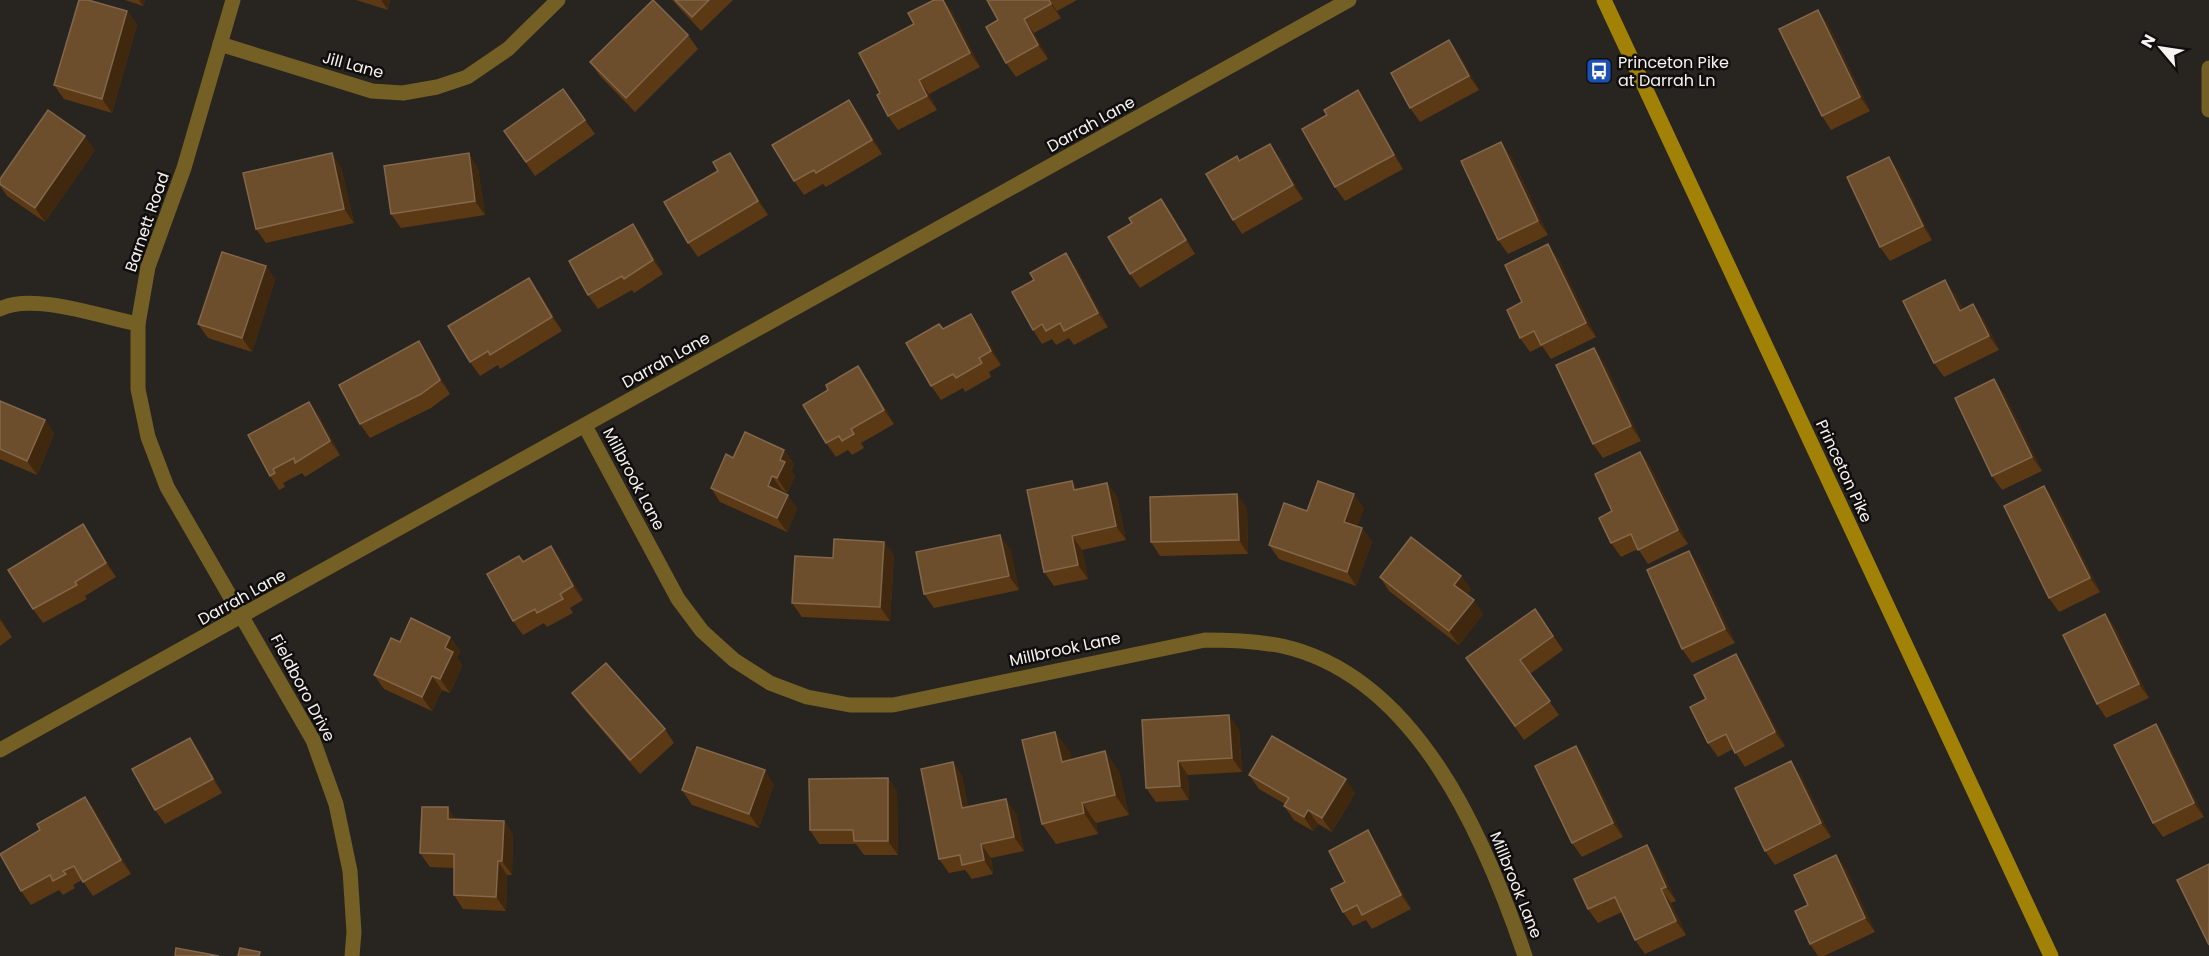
<svg xmlns="http://www.w3.org/2000/svg" width="2209" height="956" font-family="Poppins,sans-serif">
  <rect width="100%" height="100%" fill="#282420"/>
  <g fill="none" stroke-linecap="round" stroke-linejoin="round">
    <!-- minor -->
    <g stroke="#746024" stroke-width="15">
      <path d="M233,0l-49,168 -36,99 -10,57v65l10,48 19,50 146,253 23,64 14,67 4,61 -2,24"/>
      <path d="M220,44l152,47 31,2 34,-6 30,-10 41,-28 50,-49"/>
      <path d="M2209,68v42"/>
      <path d="M0,309c32,-17 102,8 138,15"/>
      <path d="M585,426l93,173 24,32 32,29 36,23 37,14 43,8h43l312,-65c26,0 51,1 77,6 135,30 203,192 243,310"/>
    </g>
    <!-- tertiary -->
    <path stroke="#746024" stroke-width="15" d="M0,750l1349,-750"/>
    <!-- secondary -->
    <path stroke="#a18106" stroke-width="15" d="M1604,0l447,956"/>
  </g>
  <!-- wall -->
  <g fill="#5c3915">
    <path d="M125,0h20l-2,6z"/>
    <path d="M356,0h34l-2,10z"/>
    <path d="M672,0h61l-32,31z"/>
    <path d="M987,0h90l-20,11 4,7 -27,15 14,26 -32,18 -10,-14 -8,-43z"/>
    <path d="M951,10l29,57 -51,27 8,16 -39,20 -10,-14 -8,-23z"/>
    <path d="M127,11l10,14 -25,88 -48,-14 -10,-14z"/>
    <path d="M1828,24l42,87 -39,19 -9,-14z"/>
    <path d="M688,35l10,14 -63,63 -35,-36 -10,-14z"/>
    <path d="M1449,40l10,14 20,36 -59,32 -10,-14z"/>
    <path d="M563,89l32,45 -60,42 -31,-45z"/>
    <path d="M849,100l10,14 23,40 -56,33 -3,-3 -19,11 -10,-14z"/>
    <path d="M1367,104l36,65 -58,32 -10,-14 -8,-72z"/>
    <path d="M95,150l-50,72 -38,-26 -7,-10v-7z"/>
    <path d="M730,153l9,14 29,48 -70,42 -10,-14 30,-72z"/>
    <path d="M1511,156l37,79 -40,19 -10,-14z"/>
    <path d="M1280,158l23,41 -61,35 -9,-14 7,-59z"/>
    <path d="M341,167l13,56 -88,20 -10,-14z"/>
    <path d="M478,168l7,47 -84,13 -10,-14z"/>
    <path d="M1899,171l33,69 -42,21 -10,-14z"/>
    <path d="M1161,199l10,14 24,41 -55,34 -10,-14 2,-51z"/>
    <path d="M643,238l20,36 -29,19 -2,-3 -34,19 -10,-14z"/>
    <path d="M1558,258l38,79 -45,22 -9,-13 -12,6 -10,-14 2,-36z"/>
    <path d="M266,266l9,14 -23,72 -44,-14 -10,-14z"/>
    <path d="M1076,267l32,60 -34,18 -5,-7 -13,7 -4,-6 -10,5 -9,-14z"/>
    <path d="M539,292l23,39 -62,38 -2,-4 -18,11 -10,-14z"/>
    <path d="M1955,294l8,16 20,8 16,32 -55,27 -10,-14z"/>
    <path d="M971,314l10,14 20,37 -12,7 2,5 -26,15 -2,-4 -22,12 -10,-14 12,-57z"/>
    <path d="M419,341l9,14 22,39 -19,14 -61,30 -10,-14z"/>
    <path d="M1604,362l37,79 -38,17 -10,-14z"/>
    <path d="M868,380l26,44 -33,19 3,5 -12,7 -4,-5 -12,7 -10,-14z"/>
    <path d="M2004,393l38,78 -40,19 -10,-14z"/>
    <path d="M0,401l45,19 9,14 -17,41 -37,-16z"/>
    <path d="M309,402l10,14 21,39 -35,22 -3,-4 -19,10 2,4 -6,3 -9,-14z"/>
    <path d="M784,450l10,14 -3,7 4,5 -8,17 -5,-3 -1,2 7,3 9,14 -10,23 -67,-30 -9,-14 22,-30z"/>
    <path d="M1640,452l10,14 38,78 -40,20 -10,-15 -17,8 -10,-14 1,-32z"/>
    <path d="M1072,481l6,9 29,-7 10,14 9,43 -44,10 6,29 -34,7 -10,-14z"/>
    <path d="M2054,500l46,92 -41,20 -10,-14z"/>
    <path d="M1247,508l1,46 -88,2 -9,-14z"/>
    <path d="M1364,508l-7,19 5,1 10,14 -16,44 -77,-27 -10,-14 38,-34z"/>
    <path d="M83,524l9,14 24,39 -31,19 2,3 -44,24 -10,-14z"/>
    <path d="M884,542l10,14 -4,65 -88,-4 -10,-14 41,-45z"/>
    <path d="M551,546l10,14 22,40 -13,8 3,5 -26,14 -3,-4 -21,12 -10,-14 6,-65 5,6z"/>
    <path d="M1010,549l9,41 -85,18 -10,-14z"/>
    <path d="M1699,565l36,78 -43,20 -10,-14z"/>
    <path d="M1461,576l10,14 -4,5 16,19 -24,31 -70,-54 -9,-14z"/>
    <path d="M1535,609l28,41 -33,24 29,41 -35,25 -58,-82z"/>
    <path d="M2105,614l10,14 34,70 -43,20 -9,-14z"/>
    <path d="M0,618l12,19 -12,9z"/>
    <path d="M450,637l10,14 -3,6 5,9 -12,27 -8,-3 -10,21 -48,-22 -10,-14 26,-33z"/>
    <path d="M1736,654l9,14 40,78 -40,21 -12,-18 -15,8 -10,-14 -2,-44z"/>
    <path d="M572,693l93,36 9,14 -34,31 -58,-67z"/>
    <path d="M1142,720l97,9 3,43 -54,3 1,25 -33,2 -10,-14z"/>
    <path d="M2156,724l9,14 39,79 -41,20 -10,-14z"/>
    <path d="M1105,751l14,21 10,43 -33,8 2,11 -42,10 -14,-20 28,-72 1,8z"/>
    <path d="M200,752l22,41 -57,31 -10,-14z"/>
    <path d="M1586,760l37,77 -41,20 -10,-14z"/>
    <path d="M953,762l9,14 6,31 48,6 8,38 -33,7 2,16 -21,5 -7,-9 -16,3 -10,-14z"/>
    <path d="M1249,775l106,18 -23,39 -14,-8 -5,7 -19,-11 -10,-14 1,-2 -26,-15z"/>
    <path d="M1801,775l30,62 -56,28 -10,-14z"/>
    <path d="M888,778l9,14 1,63h-34l-8,-11h-37l-9,-14z"/>
    <path d="M774,784l-15,44 -67,-23 -10,-15z"/>
    <path d="M85,797l10,14 36,63 -38,22 -11,-16 -9,5 2,3 -12,7 -4,-5 -28,15 -10,-14 19,-61z"/>
    <path d="M456,819l48,2 9,14 -1,40h-5l-1,36 -43,-2 -9,-14v-27l-24,-1 -10,-14z"/>
    <path d="M1377,844l34,65 -39,20 -6,-9 -13,6 -10,-14 2,-30z"/>
    <path d="M1647,845l9,14 20,42 -5,2 15,32 -41,19 -10,-14 -13,-28 -24,11 -10,-14z"/>
    <path d="M1846,869l29,63 -51,24h-6l-8,-12 -2,-39z"/>
  </g>
  <!-- shaded-wall -->
  <g fill="#40280f">
    <path d="M139,0h6l-2,6z"/>
    <path d="M381,0h9l-2,10z"/>
    <path d="M943,0l8,10 29,57 -10,-14z"/>
    <path d="M1049,0l8,11 4,7 -10,-14z"/>
    <path d="M1818,10l10,14 42,87 -10,-14z"/>
    <path d="M127,11l10,14 -25,88 -10,-14z"/>
    <path d="M1024,19l10,14 14,26 -10,-14z"/>
    <path d="M1449,40l10,14 20,36 -10,-14z"/>
    <path d="M919,80l10,14 8,16 -10,-14z"/>
    <path d="M1358,90l9,14 36,65 -9,-14z"/>
    <path d="M849,100l10,14 23,40 -10,-14z"/>
    <path d="M85,136l10,14 -50,72 -10,-14z"/>
    <path d="M1501,142l10,14 37,79 -10,-14z"/>
    <path d="M1270,144l10,14 23,41 -10,-14z"/>
    <path d="M332,153l9,14 13,56 -10,-14z"/>
    <path d="M469,153l9,15 7,47 -10,-14z"/>
    <path d="M730,153l9,14 29,48 -10,-14z"/>
    <path d="M1889,157l10,14 33,69 -9,-14z"/>
    <path d="M1161,199l10,14 24,41 -9,-14z"/>
    <path d="M633,224l10,14 20,36 -10,-14z"/>
    <path d="M1548,244l10,14 38,79 -10,-14z"/>
    <path d="M1066,253l10,14 32,60 -10,-14z"/>
    <path d="M266,266l9,14 -23,72 -10,-14z"/>
    <path d="M529,278l10,14 23,39 -10,-14z"/>
    <path d="M1945,280l10,14 15,31 -10,-14z"/>
    <path d="M1973,304l10,14 16,32 -10,-14z"/>
    <path d="M971,314l10,14 20,37 -10,-14z"/>
    <path d="M419,341l9,14 22,39 -10,-14z"/>
    <path d="M1594,348l10,14 37,79 -10,-15z"/>
    <path d="M858,366l10,14 26,44 -10,-14z"/>
    <path d="M1994,379l10,14 38,78 -10,-14z"/>
    <path d="M309,402l10,14 21,39 -10,-14z"/>
    <path d="M45,420l9,14 -17,41 -10,-14z"/>
    <path d="M784,450l10,14 -3,7 4,5 -8,17 -10,-15 3,-18z"/>
    <path d="M1640,452l10,14 38,78 -10,-14z"/>
    <path d="M772,476l10,14 -4,10 -10,-14z"/>
    <path d="M1072,481l10,14 -8,-5z"/>
    <path d="M1107,483l10,14 9,43 -10,-14z"/>
    <path d="M2044,486l10,14 46,92 -10,-14z"/>
    <path d="M1237,494l10,14 1,46 -9,-14z"/>
    <path d="M1354,494l10,14 -10,28 -10,-14z"/>
    <path d="M788,495l9,14 -10,23 -10,-14z"/>
    <path d="M83,524l9,14 24,39 -10,-14z"/>
    <path d="M1362,528l10,14 -16,44 -9,-14z"/>
    <path d="M1000,535l10,14 9,41 -10,-14z"/>
    <path d="M1072,536l10,14 6,29 -10,-14z"/>
    <path d="M884,542l10,14 -4,65 -10,-14z"/>
    <path d="M551,546l10,14 22,40 -10,-14z"/>
    <path d="M1689,551l10,14 36,78 -10,-14z"/>
    <path d="M1461,576l10,14 -7,9 -10,-14z"/>
    <path d="M1474,600l9,14 -24,31 -10,-14z"/>
    <path d="M2105,614l10,14 34,70 -10,-14z"/>
    <path d="M0,618l12,19 -12,-17z"/>
    <path d="M450,637l10,14 -3,6 5,9 -12,27 -10,-14 5,-31z"/>
    <path d="M1736,654l9,14 40,78 -10,-14z"/>
    <path d="M432,676l10,14 -10,21 -10,-14z"/>
    <path d="M1229,715l10,14 3,43 -10,-14z"/>
    <path d="M2156,724l9,14 39,79 -10,-14z"/>
    <path d="M1055,732l15,20 7,30 -15,-20z"/>
    <path d="M190,738l10,14 22,41 -9,-14z"/>
    <path d="M1576,746l10,14 37,77 -10,-14z"/>
    <path d="M1105,751l14,21 10,43 -14,-20z"/>
    <path d="M1178,761l10,14 1,25 -9,-14z"/>
    <path d="M1791,761l10,14 30,62 -10,-14z"/>
    <path d="M953,762l9,14 9,46 -9,-14z"/>
    <path d="M765,770l9,14 -15,44 -10,-14z"/>
    <path d="M888,778l9,14 1,63 -10,-14z"/>
    <path d="M1346,779l9,14 -23,39 -10,-14z"/>
    <path d="M85,797l10,14 36,63 -10,-14z"/>
    <path d="M1006,799l10,14 8,38 -10,-14z"/>
    <path d="M1082,803l14,20 2,11 -14,-21z"/>
    <path d="M448,807l10,15 -10,-3z"/>
    <path d="M1308,810l10,14 -5,7 -9,-14z"/>
    <path d="M504,821l9,14 -1,40 -10,-14z"/>
    <path d="M1368,830l9,14 34,65 -10,-14z"/>
    <path d="M981,844l10,14 2,16 -9,-14z"/>
    <path d="M1647,845l9,14 20,42 -10,-14z"/>
    <path d="M1836,855l10,14 29,63 -10,-14z"/>
    <path d="M498,861l9,14 -1,36 -10,-14z"/>
    <path d="M1661,889l10,14 15,32 -10,-14z"/>
  </g>
  <!-- building -->
  <g fill="#6c4d2c" stroke="#82674b" stroke-width="1.5">
    <path d="M79,0h9l39,11 -25,88 -48,-14z"/>
    <path d="M653,0l35,35 -62,63 -36,-36z"/>
    <path d="M675,0h34l-17,17z"/>
    <path d="M934,0h9l27,53 -51,27 8,16 -39,20 -11,-21 3,-2 -21,-40 55,-29 -6,-11z"/>
    <path d="M987,0h62l2,4 -27,15 14,26 -32,18 -20,-36 12,-7z"/>
    <path d="M1818,10l42,87 -38,19 -43,-87z"/>
    <path d="M1449,40l20,36 -59,32 -19,-35z"/>
    <path d="M563,89l22,31 -59,42 -22,-31z"/>
    <path d="M1358,90l36,65 -59,32 -33,-58 25,-14 -3,-5z"/>
    <path d="M849,100l23,40 -56,33 -2,-3 -20,11 -22,-36z"/>
    <path d="M48,110l37,26 -50,72 -35,-24v-5z"/>
    <path d="M1501,142l37,79 -40,19 -37,-79z"/>
    <path d="M1270,144l23,41 -60,35 -27,-46 31,-18 2,5z"/>
    <path d="M332,153l12,56 -88,20 -13,-56z"/>
    <path d="M469,153l6,48 -84,13 -7,-48z"/>
    <path d="M730,153l28,48 -70,42 -24,-41 54,-31 -5,-9z"/>
    <path d="M1889,157l34,69 -43,21 -33,-70z"/>
    <path d="M1161,199l25,41 -56,34 -22,-37 24,-14 -3,-5z"/>
    <path d="M633,224l20,36 -29,19 -2,-3 -34,19 -19,-34z"/>
    <path d="M1548,244l38,79 -45,22 -7,-14 -14,7 -13,-28 15,-8 -17,-37z"/>
    <path d="M222,252l44,14 -24,72 -44,-14z"/>
    <path d="M1066,253l32,60 -34,18 -4,-8 -14,8 -4,-7 -9,6 -21,-38 22,-12 -4,-7z"/>
    <path d="M529,278l23,39 -62,38 -2,-4 -18,11 -22,-36z"/>
    <path d="M1945,280l15,31 13,-7 16,32 -55,27 -31,-62z"/>
    <path d="M971,314l20,37 -12,7 3,5 -26,15 -3,-4 -22,12 -25,-43 33,-19 4,5z"/>
    <path d="M419,341l21,39 -19,14 -61,30 -21,-39z"/>
    <path d="M1594,348l37,78 -38,18 -37,-79z"/>
    <path d="M858,366l26,44 -33,19 3,5 -12,7 -3,-5 -13,7 -23,-38 25,-15 -2,-5z"/>
    <path d="M1994,379l38,78 -40,19 -37,-78z"/>
    <path d="M0,401l45,19 -18,41 -27,-12z"/>
    <path d="M309,402l21,39 -35,22 -1,-5 -21,11 2,4 -5,3 -22,-41z"/>
    <path d="M745,432l39,18 -4,10 5,2 -8,16 -5,-2 -4,10 20,9 -11,23 -66,-30 15,-34 7,4z"/>
    <path d="M1640,452l38,78 -40,20 -7,-16 -20,9 -12,-25 13,-7 -17,-37z"/>
    <path d="M1072,481l2,9 33,-7 9,43 -44,10 6,29 -34,7 -17,-82z"/>
    <path d="M1318,481l36,13 -10,28 18,6 -15,44 -78,-27 15,-42 23,8z"/>
    <path d="M2044,486l46,92 -41,20 -45,-92z"/>
    <path d="M1237,494l2,46 -88,2 -1,-45z"/>
    <path d="M83,524l23,39 -31,19 2,3 -44,24 -25,-39z"/>
    <path d="M1000,535l9,41 -85,18 -8,-42z"/>
    <path d="M1411,537l50,39 -7,9 20,15 -25,31 -69,-54z"/>
    <path d="M834,539l50,3 -4,65 -88,-4 3,-47 38,2z"/>
    <path d="M551,546l22,40 -13,8 3,5 -26,14 -2,-4 -22,12 -26,-47 32,-18 4,6z"/>
    <path d="M1689,551l36,78 -43,20 -35,-79z"/>
    <path d="M1535,609l18,27 -33,24 30,41 -35,25 -49,-68z"/>
    <path d="M2105,614l34,70 -42,20 -34,-69z"/>
    <path d="M411,618l39,19 -5,11 8,4 -13,27 -8,-3 -10,21 -48,-22 17,-37 9,4z"/>
    <path d="M1736,654l39,78 -40,21 -9,-19 -18,9 -18,-36 16,-8 -12,-24z"/>
    <path d="M606,663l59,66 -35,31 -58,-67z"/>
    <path d="M1229,715l3,43 -54,3 2,25 -34,2 -4,-68z"/>
    <path d="M2156,724l38,79 -41,20 -39,-78z"/>
    <path d="M1055,732l7,30 43,-11 10,44 -33,8 2,10 -42,11 -20,-84z"/>
    <path d="M1272,736l74,43 -24,39 -14,-8 -4,7 -20,-11 5,-8 -40,-23z"/>
    <path d="M190,738l23,41 -58,31 -23,-41z"/>
    <path d="M1576,746l37,77 -41,20 -37,-77z"/>
    <path d="M697,747l68,23 -16,44 -67,-24z"/>
    <path d="M1791,761l30,62 -56,28 -30,-63z"/>
    <path d="M953,762l9,46 44,-9 8,38 -33,7 3,16 -22,5 -2,-10 -21,4 -18,-90z"/>
    <path d="M888,778v63h-34l-1,-11h-43l-1,-51z"/>
    <path d="M85,797l36,63 -38,22 -9,-16 -11,5 3,3 -13,7 -3,-6 -29,16 -21,-37 40,-24 -3,-6z"/>
    <path d="M422,807h26v12l56,2 -2,40h-4l-2,36 -42,-2v-41l-34,-1z"/>
    <path d="M1368,830l33,65 -39,20 -5,-10 -14,7 -12,-23 14,-7 -16,-31z"/>
    <path d="M1647,845l19,42 -5,2 15,32 -41,19 -20,-43 -27,12 -14,-30z"/>
    <path d="M1836,855l29,63 -55,26 -15,-33 13,-6 -14,-30z"/>
    <path d="M2209,864v81l-32,-65z"/>
    <path d="M176,948l43,8h-44z"/>
    <path d="M240,948l20,4 -1,4h-21z"/>
  </g>
  <!-- icons -->
  <defs>
    <symbol id="bus-square" viewBox="-11 -11 22 22"><rect x="-9" y="-9" width="18" height="18" rx="4" fill="#1a4fb4" stroke="#0f0e0c"/><path d="M-5-6H5V4H4V6H2V4H-2V6H-4V4H-5ZM-3.5-4V0h7V-4ZM-3.5 1.2v1.5H-2V1.2ZM2 1.2v1.5H3.5V1.2Z" fill="#fff"/></symbol>
  </defs>
  <g fill-rule="evenodd">
    <use href="#bus-square" x="1584" y="56" width="30" height="30"/>
  </g>
  <g text-anchor="middle" dominant-baseline="central" stroke-width="5" stroke-linejoin="round" paint-order="stroke">
    <!-- poi labels -->
    <g font-size="16" fill="#f6f3f1" stroke="#0f0e0c" text-anchor="start">
      <text x="1618" y="62">Princeton Pike<tspan x="1618" dy="18">at Darrah Ln</tspan></text>
    </g>
    <!-- street labels -->
    <g font-size="16" fill="#f6f3f1" stroke="#0f0e0c">
      <text transform="translate(353 65) rotate(15)">Jill Lane</text>
      <text transform="translate(1091 124) rotate(-29)">Darrah Lane</text>
      <text transform="translate(147 222) rotate(-71)">Barnett Road</text>
      <text transform="translate(666 360) rotate(-29)">Darrah Lane</text>
      <text transform="translate(1844 471) rotate(65)">Princeton Pike</text>
      <text transform="translate(634 479) rotate(62)">Millbrook Lane</text>
      <text transform="translate(242 597) rotate(-29)">Darrah Lane</text>
      <text transform="translate(1065 649) rotate(-12)">Millbrook Lane</text>
      <text transform="translate(303 688) rotate(62)">Fieldboro Drive</text>
      <text transform="translate(1516 885) rotate(68)">Millbrook Lane</text>
    </g>
  </g>
  <!-- north arrow -->
  <g transform="translate(2161 48) rotate(299)" stroke="#0f0e0c" stroke-width="4.5" paint-order="stroke">
  <path d="M0-4.5L10 22L0 15L-10 22Z" fill="#f6f3f1"/>
  <text y="-9" font-size="16" font-weight="bold" text-anchor="middle" fill="#f6f3f1">N</text>
  </g>
</svg>
